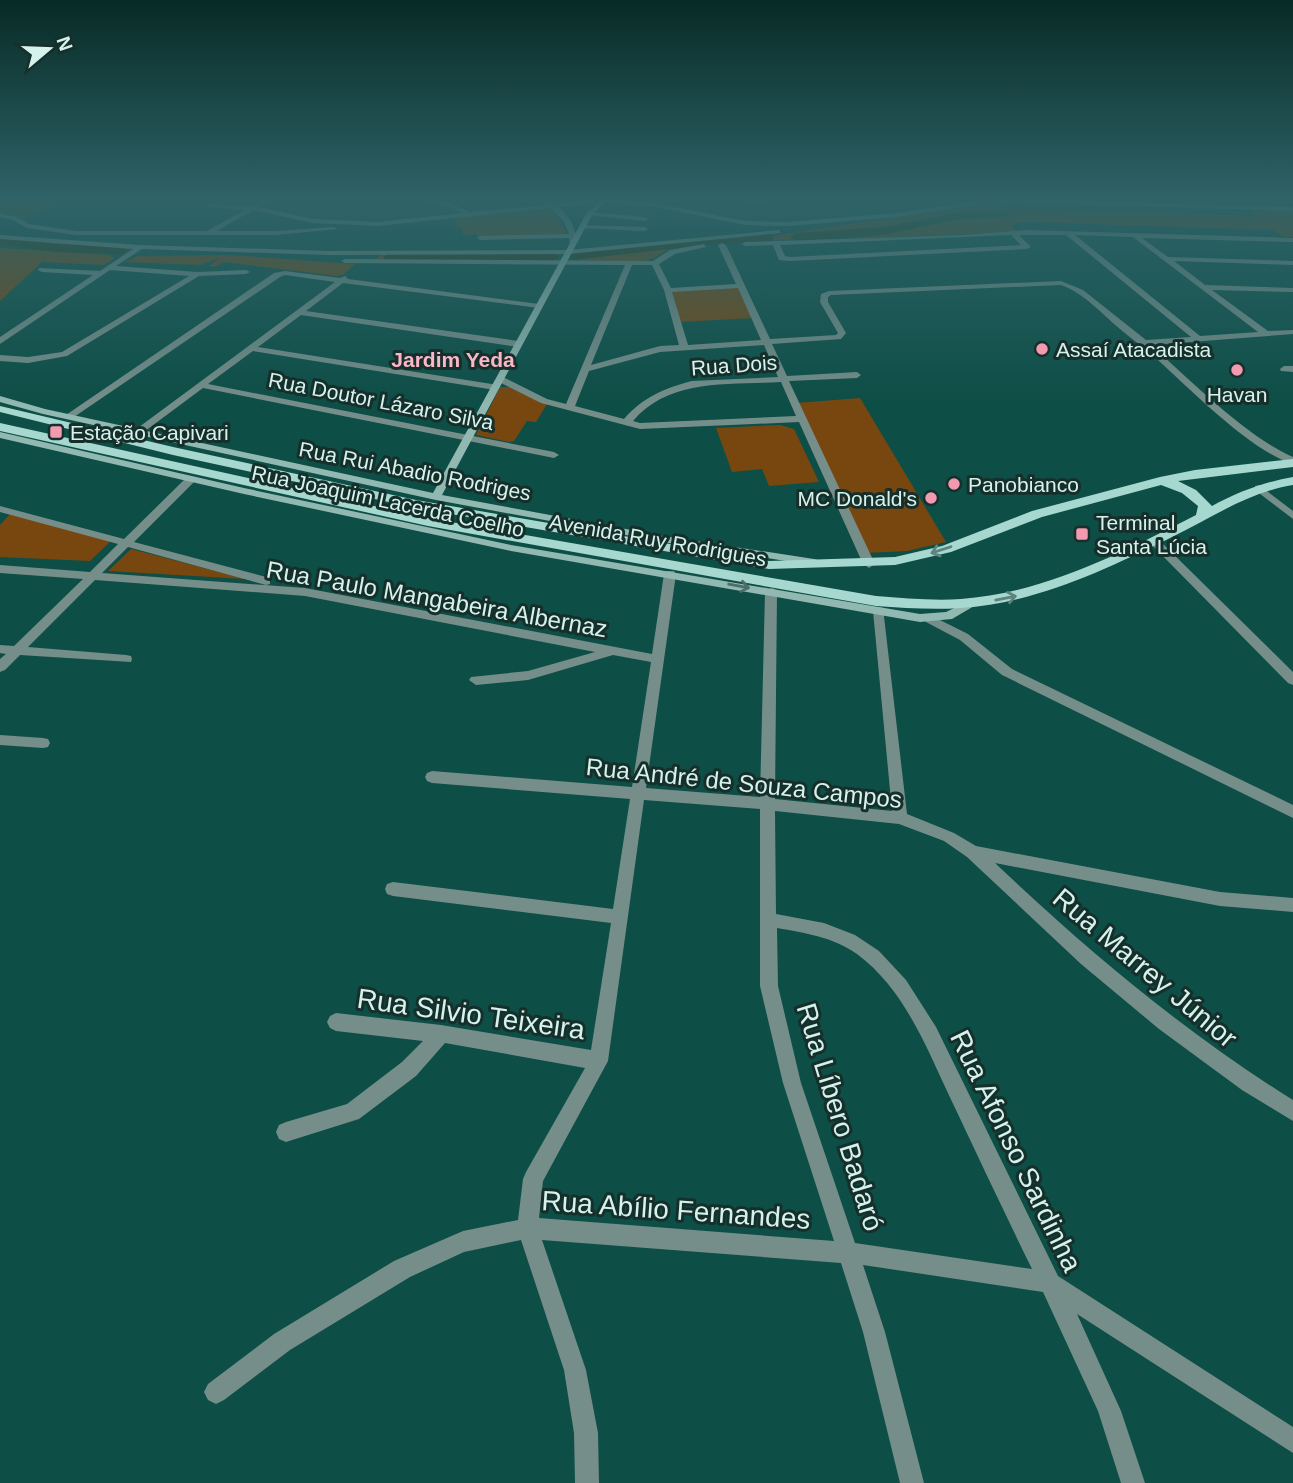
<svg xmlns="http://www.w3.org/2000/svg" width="1293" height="1483" font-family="Helvetica,sans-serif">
  <rect width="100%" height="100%" fill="#0d4e46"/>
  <!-- green -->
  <g fill="#78470f">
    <path d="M0,197h76l-55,22 -8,-5 -13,-2z"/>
    <path d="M994,201l3,6 259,9 -8,-7 45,1v27h-8l-12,-7 -243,-8 -19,1 5,8c-112,8 -224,5 -337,15 -13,1 -17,9 -28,13 -9,4 -71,3 -79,-1l4,-5 126,-15 70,-2z"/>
    <path d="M552,206l16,31 -90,1 -2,-4 -13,1 -1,-8h-5l-3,-11z"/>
    <path d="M0,239l127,9 -4,4 -123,-8z"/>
    <path d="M0,248l110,7 5,3 -11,7 -62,-3 -42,39z"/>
    <path d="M381,254h173l4,1 -12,6 -171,-1z"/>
    <path d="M230,255l125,9 -12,11 -6,1 -113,-14 -9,5 -6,-1 10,-8 -19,7 -76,-3 14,-6z"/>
    <path d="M739,287l15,31 -75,4 -10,-31z"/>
    <path d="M500,387h9l38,17 -11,18 -9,-1 -13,20 -5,1 -33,-7z"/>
    <path d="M860,398l86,144 -39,9 -42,2 -69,-150z"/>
    <path d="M780,425l14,4 25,53 -50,4 -7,-17 -30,3 -16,-44z"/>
    <path d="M13,511l102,26 -25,24 -90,-4v-32z"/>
    <path d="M131,549l115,30 -138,-8z"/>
  </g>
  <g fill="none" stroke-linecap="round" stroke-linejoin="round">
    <!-- river -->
    <g fill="#2a3410" fill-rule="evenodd">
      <path d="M1005,211l4,1v4l-52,3 -73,16 -88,6 -6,-4 6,-4 88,-6 73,-14z"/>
      <path d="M769,234l4,1v6l-61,3 -138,16 -6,-4 6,-4 138,-16z"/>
      <path d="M0,236l55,8 67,2 6,4 -6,4 -67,-2 -55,-8z"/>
      <path d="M389,253h165l6,4 -6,4 -169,-1 -2,-3z"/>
    </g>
    <!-- street -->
    <g fill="#768e8a" fill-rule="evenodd">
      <path d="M267,197h8l-16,10 54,12 64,3 85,-9 -14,-7 -36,-9h12l28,7 18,8 77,-7 -11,-8h8l10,7 47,-5 55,4 89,18 44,1 107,-9 99,-15 298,9v4l-298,-9 -99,15 -107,9 -44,-1 -89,-18 -55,-4 -42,4 12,14 5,13 4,2 -4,2v6l-3,2 -3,-2 -1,-6 -89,2 -3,-2 3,-2 89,-2 -5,-12 -13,-14 -174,18 -64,-3 -60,-13 -36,21h59l58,-4 3,2 -61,6h-200l-49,-7 -14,-8 -13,-3v-4l17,4 12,7 47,7h131l38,-21 -38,-3 -2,-3 46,2z"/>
      <path d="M727,197h17l22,5 -3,2z"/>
      <path d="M589,212l56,5 3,2 -3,2 -58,-6z"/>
      <path d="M582,225l63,2 3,2 -3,2 -65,-3z"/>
      <path d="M779,230l2,3 -213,21 -239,1 -187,-6 -26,17 81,6 49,-2 4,2 -4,2 -47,2 -132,80 -39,7 -28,-2v-6l28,2 34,-5 127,-76 -79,-6 -110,74v-7l93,-62 -51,-3 -4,-2 1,-2 61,3 33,-22 -133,-10v-4l140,10 189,6 239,-1z"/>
      <path d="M1027,230l266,8v4l-151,-4 26,19 125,4v4l-119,-4 31,24 88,3v4l-81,-2 56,41 25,-1v4l-142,11c38,34 97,93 142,112v7c-41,-12 -102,-74 -135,-104 -12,-11 -25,-20 -38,-31 -18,-15 -36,-36 -59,-44l-230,10 -3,2v5l18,31 -5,6 -69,5 15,32 70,-4 4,3 -4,3 -68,3 86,183 -6,4 -6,-4 -64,-142 -159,7 -99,-26 -44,-22v-4h6l44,22 19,5 59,-139 -280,-2 -4,-2 4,-2 308,2 17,-11 34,-6 2,3 -31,7 -16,10 12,24 65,-4 -18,-39 4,-2 4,2 44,94 66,-4 2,-2 -18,-31 1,-8 8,-3 232,-10 22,9 63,50 45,-3 -125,-102h-47l12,12 -4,2 -237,12 -11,-1 -6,-15 -28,1 -3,-2 3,-2 217,-7zM1011,235l10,10 -231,12 -5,-1 -5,-11zM1075,235l58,2 125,95 -58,4zM632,265h20l12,25 15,55 -19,1 -69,19zM738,288l23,52 -73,5 -16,-53zM764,345l14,32 -86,4c-27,7 -49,16 -68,38l-49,-13 14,-35 71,-19zM781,382l15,34 -156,7 -7,-2c36,-43 96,-36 148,-39z"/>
      <path d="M285,271l55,7 5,-2 3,3 191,25 4,2 -4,2 -196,-25 -37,28 212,30 4,3 -4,3 -217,-32 -43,32 240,38 2,2 -5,3 -242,-39 -45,33 346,68 5,3 -5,3 -351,-70 -62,46h-6v-4l200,-148 -50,-7 -5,2 -209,142 -8,-2 211,-144z"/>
      <path d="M1284,366h9v6l-12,-1 -1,-2z"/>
      <path d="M191,476l5,3 -1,2 -61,61 136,36v6l-4,1 -138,-38 -26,26 203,15 347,66 12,-80 2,-3h8l2,3 -30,214 114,9 5,-205 6,-4 4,1 2,3 -2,207 117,12 -19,-200 6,-4 4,1 24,206 47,19 22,13 244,46 73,6v14l-73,-6 -225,-43c93,88 189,169 298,237v21l-51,-31 -83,-61 -78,-65 -114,-107 -23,-16 -45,-17 -124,-13 1,103 48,9 31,12 24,16 27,29 30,47 122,249 235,151v26l-216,-139 44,97 24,72h-24l-23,-72 -55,-119 -180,-27 22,67 39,151h-24l-37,-151 -22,-69 -299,-23 44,130 12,63 1,50h-24l-1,-50 -10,-63 -43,-130 -57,12 -54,25 -120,73 -66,50 -8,4 -8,-4 -4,-8 4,-8 66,-50 120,-73 69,-30 55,-11 5,-41 3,-7 59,-104 -140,-25 -29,33 -57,43 -73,23 -7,-3 -3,-7 3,-7 7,-3 61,-18 55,-42 21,-21 -87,-10 -6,-3 -3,-6 3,-6 6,-3 105,12 150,25 20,-127 -218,-27 -6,-2 -2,-5 2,-5 6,-2 220,27 17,-110 -198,-16 -5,-2 -2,-4 2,-4 5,-2 200,16 19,-125 -38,-7 -85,25 -52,5 -7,-5 2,-3 57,-6 67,-19 -290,-56 -210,-16 -67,67 98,8 5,1 1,3 -1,3 -111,-7 -15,15 -5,2v-13l6,-5 -6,-1v-8l14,1 69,-67 -83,-6v-8l90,7 28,-28 -118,-32v-6l124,33 63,-62zM644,800l116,9v177l23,97 51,158 -295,-23 4,-37 65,-120zM777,928c28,5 56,9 80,26 51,38 72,101 99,156 25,53 50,106 76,159l-177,-26 -54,-160 -23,-97z"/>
      <path d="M1259,485l34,26v8l-38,-29v-4z"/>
      <path d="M1154,538l4,1 135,133v13l-5,-2 -138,-140 -2,-2z"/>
      <path d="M930,615l38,19 44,35 281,136v13l-291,-143 -42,-35 -34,-18 -2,-3z"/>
      <path d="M0,735l43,3 5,1 2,4 -2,4 -5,1 -43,-3z"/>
    </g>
    <!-- secondary -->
    <g fill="#91b8b1" fill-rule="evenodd">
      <path d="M604,197h7l-19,18 -150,280 227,42 145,22 4,1v6l-149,-23 -233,-43 -393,-86 -43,-12v-6l45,13 388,84 153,-279z"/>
      <path d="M1289,197h4v3z"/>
      <path d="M0,432l244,56 267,57 409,69 26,-2 29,-14 6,4 -29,17 -32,3 -409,-71 -267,-57 -244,-56z"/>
    </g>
    <!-- primary -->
    <path fill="#a6d8d0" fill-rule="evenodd" d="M0,406l173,41 243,53 353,61 126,-4 47,-11 90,-35 128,-34 35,-7 98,-11v8l-115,14 18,9 16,16c26,-14 52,-24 81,-29v8c-44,7 -82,33 -121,52 -67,33 -136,66 -211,71 -28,2 -57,0 -85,-2l-448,-80 -428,-95v-8l428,95 448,78c28,2 57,5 85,3 84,-6 162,-47 235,-84l2,-9 -16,-13 -21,-8 -119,32 -91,35 -56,13 -126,4 -353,-61 -243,-53 -173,-43z"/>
  </g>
  <!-- one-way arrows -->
  <defs><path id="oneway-shaft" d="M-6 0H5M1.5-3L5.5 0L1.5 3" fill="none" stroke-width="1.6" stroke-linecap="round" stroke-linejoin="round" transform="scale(1.75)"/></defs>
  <g stroke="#5e847e">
    <use href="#oneway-shaft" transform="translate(941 550) rotate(162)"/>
    <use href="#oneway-shaft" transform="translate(1006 598) rotate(-11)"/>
  </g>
  <use stroke="#4d6d67" href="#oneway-shaft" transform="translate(739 586) rotate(10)"/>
  <!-- sky -->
  <linearGradient id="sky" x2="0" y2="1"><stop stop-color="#072b26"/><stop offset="0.49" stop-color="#2f6368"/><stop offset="1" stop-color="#2f6368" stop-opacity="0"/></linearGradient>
  <rect width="1293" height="405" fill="url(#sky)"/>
  <!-- markers -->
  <g fill="#f19ab0" stroke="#162f2b" stroke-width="2.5">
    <circle cx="1042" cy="349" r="7"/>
    <circle cx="1237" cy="370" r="7"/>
    <rect x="49" y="425" width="14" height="14" rx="3.5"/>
    <circle cx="954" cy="484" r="7"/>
    <circle cx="931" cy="498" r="7"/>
    <rect x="1075" y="527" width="14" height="14" rx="3.5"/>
  </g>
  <g text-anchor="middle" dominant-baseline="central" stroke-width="6" stroke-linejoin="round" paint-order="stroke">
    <!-- far-poi labels -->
    <g font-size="21" fill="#d5f2ed" stroke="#162f2b" text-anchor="start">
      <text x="1056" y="349">Assaí Atacadista</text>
      <text x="1237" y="394" text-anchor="middle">Havan</text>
      <text x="70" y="432">Estação Capivari</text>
      <text x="968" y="484">Panobianco</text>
      <text x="917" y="498" text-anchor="end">MC Donald's</text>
      <text x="1096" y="522">Terminal<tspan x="1096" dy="24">Santa Lúcia</tspan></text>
    </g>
    <!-- far-neighbourhood labels -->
    <g font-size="21" font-weight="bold" fill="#fab7c7" stroke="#162f2b">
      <text x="453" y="359">Jardim Yeda</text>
    </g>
    <!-- far-street labels -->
    <g font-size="21" fill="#d5f2ed" stroke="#162f2b">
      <text transform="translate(734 365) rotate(-4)">Rua Dois</text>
      <text transform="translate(381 401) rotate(11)">Rua Doutor Lázaro Silva</text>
      <text transform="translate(415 471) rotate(11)">Rua Rui Abadio Rodriges</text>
      <text transform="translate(388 501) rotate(12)">Rua Joaquim Lacerda Coelho</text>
      <text transform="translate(658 540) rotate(10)">Avenida Ruy Rodrigues</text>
    </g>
    <!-- street labels -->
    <g font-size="24" fill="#d5f2ed" stroke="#162f2b">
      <text transform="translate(437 599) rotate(10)">Rua Paulo Mangabeira Albernaz</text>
      <text transform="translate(744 783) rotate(6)">Rua André de Souza Campos</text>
    </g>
    <!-- near-street labels -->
    <g font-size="28" fill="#d5f2ed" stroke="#162f2b">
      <text transform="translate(1145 968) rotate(40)">Rua Marrey Júnior</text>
      <text transform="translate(471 1014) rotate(8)">Rua Silvio Teixeira</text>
      <text transform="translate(840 1117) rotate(73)">Rua Líbero Badaró</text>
      <text transform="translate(1016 1151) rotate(64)">Rua Afonso Sardinha</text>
      <text transform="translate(676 1210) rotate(4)">Rua Abílio Fernandes</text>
    </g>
  </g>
  <!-- north arrow -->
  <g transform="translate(49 49) rotate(71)" stroke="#162f2b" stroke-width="5" paint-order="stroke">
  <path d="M0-5L12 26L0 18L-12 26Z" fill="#d5f2ed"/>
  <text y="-10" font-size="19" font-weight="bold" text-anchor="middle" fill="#d5f2ed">N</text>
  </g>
</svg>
